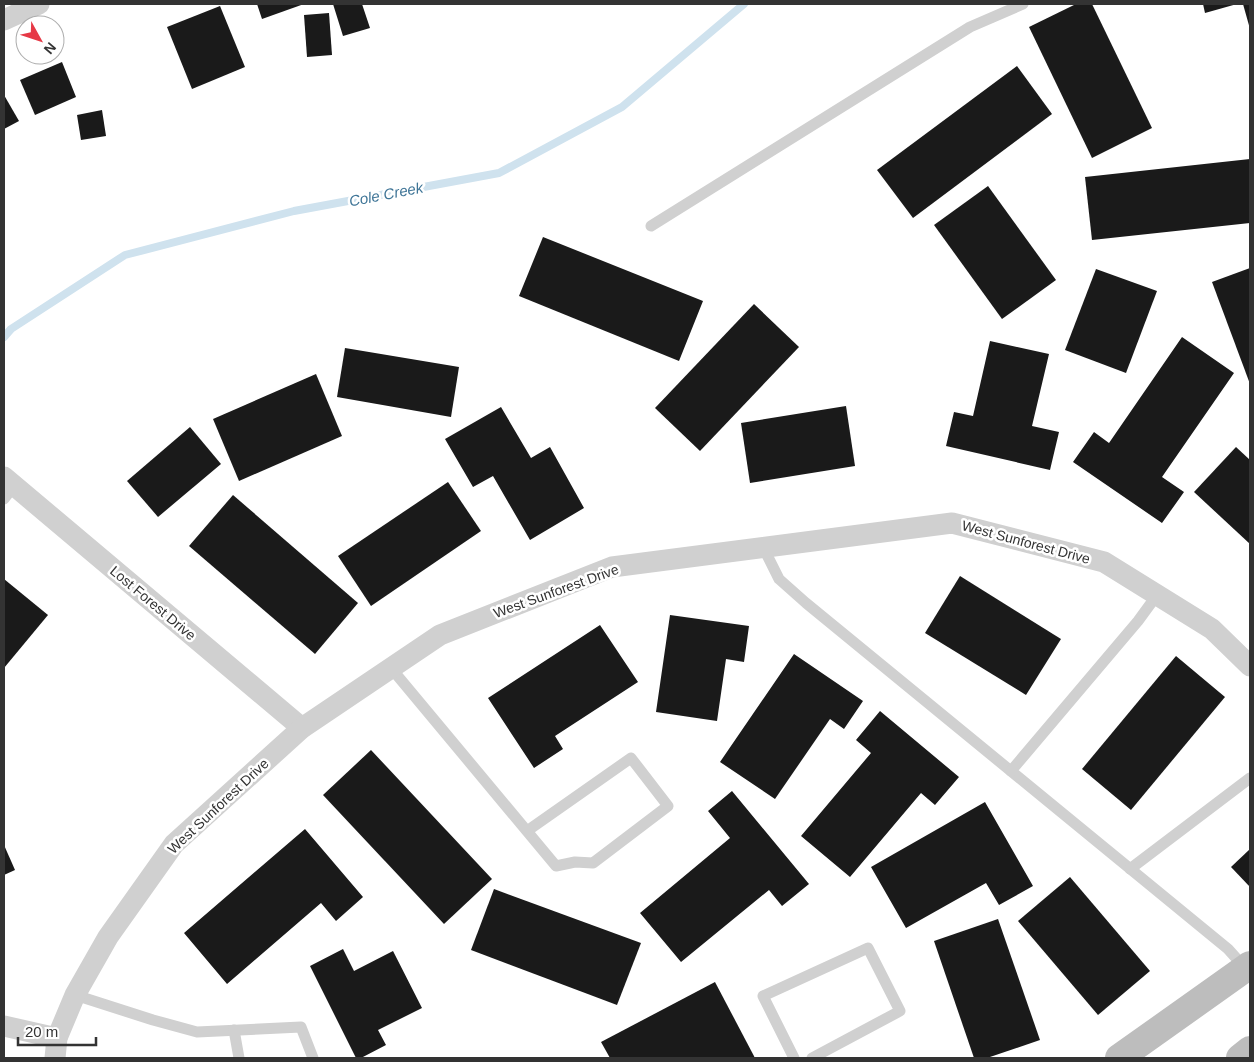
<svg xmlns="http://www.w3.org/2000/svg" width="1254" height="1062" font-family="Arial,sans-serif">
  <rect width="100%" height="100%" fill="#fff"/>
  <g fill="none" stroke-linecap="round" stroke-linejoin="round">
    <!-- stream -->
    <path stroke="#cfe2ee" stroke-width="8" d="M4,337l7,-8 114,-74 169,-44 205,-38 123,-66 122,-103"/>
  </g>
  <!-- building -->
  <g fill="#1a1a1a">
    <path d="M257,4h47l-42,15z"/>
    <path d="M333,4h29l8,24 -27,8z"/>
    <path d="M1076,4h16l60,124 -60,30 -63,-131z"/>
    <path d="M1203,4h34l-32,9z"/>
    <path d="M1243,4h7v25z"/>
    <path d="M220,6l25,61 -53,22 -25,-62z"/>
    <path d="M329,13l3,42 -25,2 -3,-42z"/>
    <path d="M62,62l14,35 -41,18 -15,-35z"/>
    <path d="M1017,66l35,48 -139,104 -36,-48z"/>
    <path d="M4,95l15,26 -15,8z"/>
    <path d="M102,110l4,26 -25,4 -4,-25z"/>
    <path d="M1250,159v64l-158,17 -7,-63z"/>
    <path d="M988,186l68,94 -54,39 -68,-94z"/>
    <path d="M543,237l160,64 -24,60 -160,-65z"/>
    <path d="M1250,268v116l-38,-102z"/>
    <path d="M1096,269l61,22 -31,82 -61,-23z"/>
    <path d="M754,304l45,43 -99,104 -45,-43z"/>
    <path d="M1182,337l52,36 -72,104 22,15 -22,31 -89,-61 21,-30 15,11z"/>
    <path d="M990,341l59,13 -17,72 27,6 -9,38 -104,-24 8,-34 19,4z"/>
    <path d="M345,348l114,19 -8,50 -114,-20z"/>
    <path d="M316,374l26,62 -103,45 -26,-62z"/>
    <path d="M846,406l9,60 -105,17 -9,-60z"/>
    <path d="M501,407l30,51 19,-11 34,61 -54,32 -37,-64 -20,11 -28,-48z"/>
    <path d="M190,427l31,37 -63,53 -31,-36z"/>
    <path d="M1236,447l14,13v84l-56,-52z"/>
    <path d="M448,482l33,49 -110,75 -33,-50z"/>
    <path d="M233,495l125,108 -43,51 -126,-108z"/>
    <path d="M960,576l101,63 -35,56 -101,-62z"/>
    <path d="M4,579l44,36 -44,53z"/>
    <path d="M670,615l79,11 -5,36 -18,-3 -9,62 -61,-9z"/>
    <path d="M600,625l38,57 -83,54 8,13 -29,19 -46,-70z"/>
    <path d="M794,654l69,47 -19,28 -14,-10 -55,80 -55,-37z"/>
    <path d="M1176,656l49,41 -94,113 -49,-41z"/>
    <path d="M880,711l79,66 -24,28 -14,-12 -71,84 -49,-41 70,-83 -15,-13z"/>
    <path d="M371,750l121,129 -48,45 -121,-129z"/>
    <path d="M732,791l77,93 -27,22 -13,-16 -88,72 -41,-49 90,-75 -22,-27z"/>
    <path d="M985,802l48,84 -34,19 -13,-22 -80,45 -35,-61z"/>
    <path d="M305,829l58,68 -27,24 -15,-18 -94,81 -43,-51z"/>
    <path d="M4,845l11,25 -11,5z"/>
    <path d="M1250,849v38l-19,-20z"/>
    <path d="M1070,877l80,94 -52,44 -80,-94z"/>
    <path d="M494,889l147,54 -24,62 -146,-55z"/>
    <path d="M998,919l42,121 -53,18h-13l-40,-117z"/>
    <path d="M343,949l11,22 39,-20 29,57 -44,22 8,15 -25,13h-5l-46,-92z"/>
    <path d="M715,982l40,76h-145l-9,-16z"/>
  </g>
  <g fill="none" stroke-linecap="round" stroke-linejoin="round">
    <!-- service -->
    <g stroke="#d0d0d0" stroke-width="11">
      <path d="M651,226l319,-199 53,-23"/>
      <path d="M4,499l10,-13"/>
      <path d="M763,547l16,32 27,24 422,346 17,19"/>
      <path d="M391,668l165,198 19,-4 18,1 75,-57 -37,-48 -104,73"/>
      <path d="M1011,771l127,-150 19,-26"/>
      <path d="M1130,869l120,-91"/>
      <path d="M75,995l78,25 44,12 104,-5 12,31"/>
      <path d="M234,1030l5,28"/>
      <path d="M794,1058l-31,-62 105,-48 32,63 -88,47"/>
    </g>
    <!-- minor -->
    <g stroke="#d0d0d0" stroke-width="21">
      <path d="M4,20l35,-16"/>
      <path d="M4,477l298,251"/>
      <path d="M4,1026l53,12"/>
      <path d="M55,1058l2,-20 18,-43 33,-58 66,-93 128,-116 138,-93 172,-68 340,-44 152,39 108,67 38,37"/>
    </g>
    <!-- secondary -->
    <g stroke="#bdbdbd" stroke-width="28">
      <path d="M1119,1058l131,-93"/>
      <path d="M1240,1058l10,-8"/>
    </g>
  </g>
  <g text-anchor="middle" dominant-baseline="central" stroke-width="5" stroke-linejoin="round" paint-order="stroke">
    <!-- street labels -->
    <g font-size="14" fill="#333" stroke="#fff">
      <text transform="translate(1026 542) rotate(15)">West Sunforest Drive</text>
      <text transform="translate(556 591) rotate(-20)">West Sunforest Drive</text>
      <text transform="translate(153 603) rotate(40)">Lost Forest Drive</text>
      <text transform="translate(218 806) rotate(-43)">West Sunforest Drive</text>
    </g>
    <!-- water labels -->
    <g font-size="15" font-style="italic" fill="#3f7597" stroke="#fff">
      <text transform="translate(386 194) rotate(-11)">Cole Creek</text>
    </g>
  </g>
  <!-- border -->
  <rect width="1254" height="1062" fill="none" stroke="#333333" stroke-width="10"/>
  <!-- north arrow -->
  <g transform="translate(40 40) rotate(130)"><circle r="24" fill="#ffffff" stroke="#adadad"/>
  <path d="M0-4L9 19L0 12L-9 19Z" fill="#e63946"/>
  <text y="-8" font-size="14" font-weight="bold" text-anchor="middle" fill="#333333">N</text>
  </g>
  <!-- scale -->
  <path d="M18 1037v8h78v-8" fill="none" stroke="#333333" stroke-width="2.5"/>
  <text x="25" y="1037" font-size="15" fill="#333333" stroke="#ffffff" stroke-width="4" paint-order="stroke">20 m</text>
</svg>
